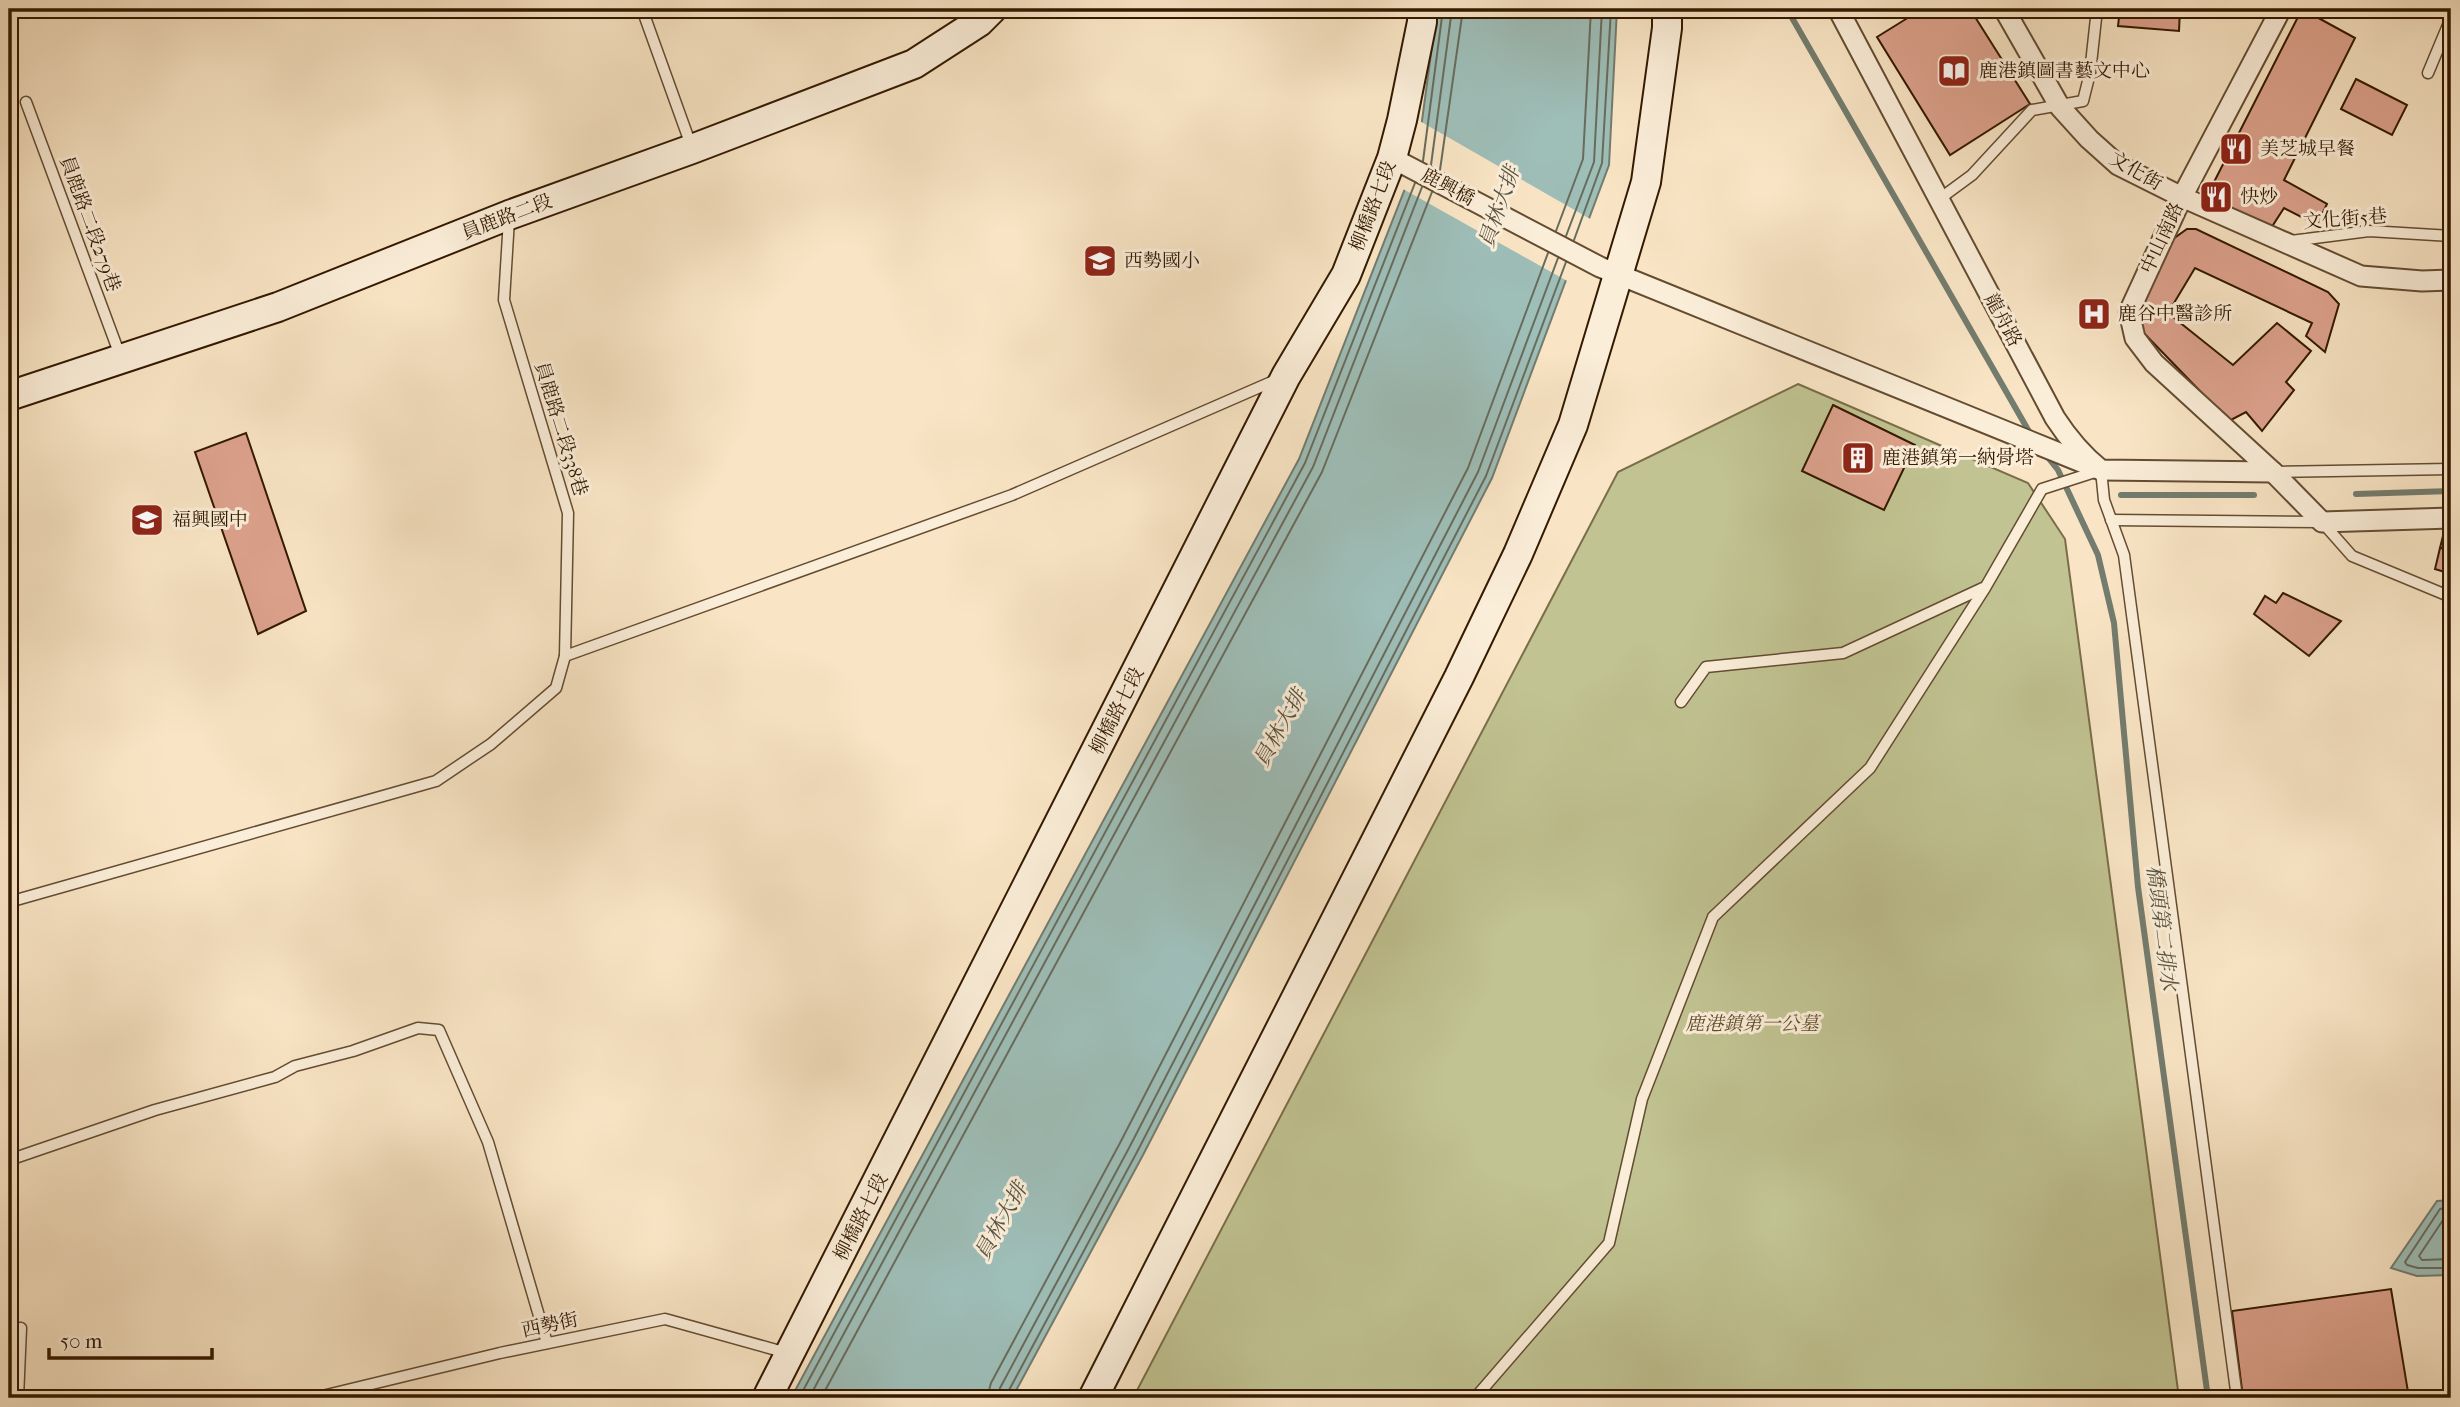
<svg xmlns="http://www.w3.org/2000/svg" width="2460" height="1407" font-family="'IM FELL French Canon','Noto Serif TC',serif">
  <rect width="100%" height="100%" fill="#f9e5c5"/>
  <filter id="stains"><feTurbulence type="fractalNoise" baseFrequency=".00286" numOctaves="4"/><feColorMatrix values="0 0 0 0 .2 0 0 0 0 .09 0 0 0 0 .02 0 0 0 .5 -.17"/></filter>
  <radialGradient id="worn" r=".72"><stop offset=".6" stop-color="#630" stop-opacity="0"/><stop offset="1" stop-color="#630" stop-opacity=".3"/></radialGradient>
  <!-- green -->
  <path fill="#c1c392" stroke="#7a6e49" stroke-width="2" d="M1798,384l230,99 37,56 114,859h-1046l485,-926z"/>
  <!-- water -->
  <g fill="#9ebeb8" stroke="#737c6e" stroke-width="2">
    <path d="M1437,9h180l-8,156 -117,313 -349,677 -131,243h-221l508,-939 118,-301z"/>
    <path d="M2451,1200v75l-34,1 -26,-8 46,-67z"/>
  </g>
  <!-- pier -->
  <path fill="#f9e5c5" d="M1418,120l174,100 -23,62 -166,-93 10,-32z"/>
  <g fill="none" stroke-linecap="round" stroke-linejoin="round">
    <!-- shore -->
    <g stroke="#686c5c" stroke-width="2">
      <path d="M1423,161l20,-152"/>
      <path d="M1431,165l21,-156"/>
      <path d="M1440,170l23,-161"/>
      <path d="M1556,231l27,-72 8,-150"/>
      <path d="M1566,236l28,-74 8,-153"/>
      <path d="M1574,240l28,-77 9,-154"/>
      <path d="M2451,1207l-11,2 -35,53 2,3 11,3h33"/>
      <path d="M2451,1215l-6,2 -26,39 3,4 29,-1"/>
      <path d="M799,1398l506,-935 110,-280"/>
      <path d="M809,1398l504,-931 109,-280"/>
      <path d="M821,1398l501,-926 110,-280"/>
      <path d="M987,1398l4,-15 129,-240 348,-675 80,-215"/>
      <path d="M998,1398l2,-10 129,-240 349,-676 80,-214"/>
      <path d="M1007,1398l1,-6 129,-240 349,-676 80,-214"/>
    </g>
    <!-- stream -->
    <g stroke="#737c6e" stroke-width="6">
      <path d="M1787,9l244,426"/>
      <path d="M2046,455l12,15 40,85 16,68 24,264 70,511"/>
      <path d="M2356,494l95,-3"/>
      <path d="M2121,495h133"/>
    </g>
  </g>
  <!-- building -->
  <g fill="#dda28d" stroke="#331900" stroke-width="2">
    <path d="M1911,9h59l60,95 -80,51 -73,-118 37,-23z"/>
    <path d="M2120,9h60l-1,22 -61,-5z"/>
    <path d="M2302,9l53,29 -71,142 43,24 -10,21 -33,-17 -11,17 -11,1 -45,-24 -4,-9 1,-11z"/>
    <path d="M2356,79l51,26 -15,30 -51,-26z"/>
    <path d="M2187,229h9l132,63 11,12 -14,48 -19,-16 6,-13 -117,-55 -27,45 65,52 44,-42 34,28 -25,31 8,8 -32,41 -16,-19 -17,9 -92,-95 -3,-15 39,-72z"/>
    <path d="M1833,405l82,40 -31,65 -82,-39z"/>
    <path d="M246,433l60,178 -48,23 -63,-182z"/>
    <path d="M2445,528l6,1v21l-11,-2z"/>
    <path d="M2440,548l11,2v24l-16,-5z"/>
    <path d="M2283,593l58,28 -32,35 -55,-42 11,-18 11,7z"/>
    <path d="M2391,1289l18,109h-166l-11,-87z"/>
  </g>
  <g fill="none" stroke-linecap="round" stroke-linejoin="round">
    <defs>
      <g id="lane">
        <path d="M642,9l50,139"/>
        <path d="M2428,73l23,-55"/>
        <path d="M26,102l95,256"/>
        <path d="M1938,200l34,-25 60,-65 51,-9 7,-28 7,-64"/>
        <path d="M509,219l-5,81 64,213 -3,143"/>
        <path d="M2291,241l78,-10 82,5"/>
        <path d="M2273,472l178,-3"/>
        <path d="M2111,520l211,2 30,34 99,41"/>
        <path d="M1681,702l25,-35 137,-14 140,-65"/>
        <path d="M9,902l427,-121 55,-37 65,-56 9,-32 447,-161 264,-115"/>
        <path d="M9,1160l146,-50 120,-33 20,-11 58,-15 65,-23 21,2 49,112 59,201"/>
        <path d="M9,1329l12,-1 -3,70"/>
        <path d="M314,1398l186,-45 165,-34 122,34"/>
        <path d="M1475,1398l134,-155 33,-144 71,-182 157,-149 115,-180 57,-99 59,-19 3,30 20,55 113,843"/>
      </g>
      <g id="street">
        <path d="M1838,9l217,409c13,20 27,37 46,52l172,2"/>
        <path d="M2004,9l56,98 29,32 29,26 64,32 179,79 61,5 29,-1"/>
        <path d="M2281,9l-99,188 -53,115 6,26 19,25 119,109 49,50 129,-4"/>
        <path d="M1392,158l208,109 501,203"/>
      </g>
      <g id="secondary">
        <path d="M9,396l269,-89 231,-92 183,-66 222,-85 65,-42 13,-13"/>
        <path d="M767,1398l519,-1022 60,-101 46,-117 10,-38 20,-98v-13"/>
        <path d="M1093,1398l366,-721 59,-123 55,-129 73,-243 21,-154v-19"/>
      </g>
    </defs>
    <!-- lane casing -->
    <use href="#lane" stroke="#644c31" stroke-width="13"/>
    <!-- street casing -->
    <use href="#street" stroke="#644c31" stroke-width="23"/>
    <!-- secondary casing -->
    <use href="#secondary" stroke="#331900" stroke-width="32"/>
    <!-- lane -->
    <use href="#lane" stroke="#fbeed9" stroke-width="10"/>
    <!-- street -->
    <use href="#street" stroke="#fbeed9" stroke-width="19"/>
    <!-- secondary -->
    <use href="#secondary" stroke="#fbeed9" stroke-width="28"/>
  </g>
  <!-- icons -->
  <defs>
    <symbol id="library-square" viewBox="-11 -11 22 22"><rect x="-9" y="-9" width="18" height="18" rx="4" fill="#8f2418" stroke="#fbeed9"/><path d="M-6-4Q-3-5.5-.7-3.5V5Q-3 3-6 4ZM6-4Q3-5.5 .7-3.5V5Q3 3 6 4Z" fill="#fff"/></symbol>
    <symbol id="restaurant-square" viewBox="-11 -11 22 22"><rect x="-9" y="-9" width="18" height="18" rx="4" fill="#8f2418" stroke="#fbeed9"/><path d="M-5-6h1v4h1v-4h1v4h1v-4h1v5L-1.5 .5V6h-2V.5L-5-1ZM5-6V6H3V1.5H1.5Q1.5-4 5-6Z" fill="#fff"/></symbol>
    <symbol id="school-square" viewBox="-11 -11 22 22"><rect x="-9" y="-9" width="18" height="18" rx="4" fill="#8f2418" stroke="#fbeed9"/><path d="M0-5L7-2L0 1L-7-2ZM-4 1L0 2.5L4 1V4Q0 6-4 4Z" fill="#fff"/></symbol>
    <symbol id="hospital-square" viewBox="-11 -11 22 22"><rect x="-9" y="-9" width="18" height="18" rx="4" fill="#8f2418" stroke="#fbeed9"/><path d="M-5-5h3v3.5h4V-5h3V5h-3V1.5h-4V5h-3Z" fill="#fff"/></symbol>
    <symbol id="building-square" viewBox="-11 -11 22 22"><rect x="-9" y="-9" width="18" height="18" rx="4" fill="#8f2418" stroke="#fbeed9"/><path d="M-4-6H4V6H1V3H-1V6H-4ZM-2.5-4.3h1.7v1.8h-1.7ZM.8-4.3h1.7v1.8H.8ZM-2.5-1h1.7V.8h-1.7ZM.8-1h1.7V.8H.8Z" fill="#fff"/></symbol>
  </defs>
  <g fill-rule="evenodd">
    <use href="#library-square" x="1935" y="52" width="38" height="38"/>
    <use href="#restaurant-square" x="2217" y="130" width="38" height="38"/>
    <use href="#restaurant-square" x="2197" y="178" width="38" height="38"/>
    <use href="#school-square" x="1081" y="242" width="38" height="38"/>
    <use href="#hospital-square" x="2075" y="295" width="38" height="38"/>
    <use href="#building-square" x="1839" y="439" width="38" height="38"/>
    <use href="#school-square" x="128" y="501" width="38" height="38"/>
  </g>
  <g text-anchor="middle" dominant-baseline="central" stroke-width="6" stroke-linejoin="round" paint-order="stroke">
    <!-- poi labels -->
    <g font-size="19" fill="#331900" stroke="#fbeed9" text-anchor="start">
      <text x="1979" y="71">鹿港鎮圖書藝文中心</text>
      <text x="2260" y="149">美芝城早餐</text>
      <text x="2240" y="197">快炒</text>
      <text x="1124" y="261">西勢國小</text>
      <text x="2118" y="314">鹿谷中醫診所</text>
      <text x="1882" y="458">鹿港鎮第一納骨塔</text>
      <text x="172" y="520">福興國中</text>
    </g>
    <!-- street labels -->
    <g font-size="19" fill="#331900" stroke="#fbeed9">
      <text transform="translate(2136 171) rotate(30)">文化街</text>
      <text transform="translate(1448 187) rotate(28)">鹿興橋</text>
      <text transform="translate(1373 206) rotate(-69)">柳橋路七段</text>
      <text transform="translate(507 217) rotate(-21)">員鹿路二段</text>
      <text transform="translate(2345 219) rotate(-4)">文化街5巷</text>
      <text transform="translate(90 224) rotate(70)">員鹿路二段279巷</text>
      <text transform="translate(2162 238) rotate(-65)">中山南路</text>
      <text transform="translate(2003 320) rotate(62)">龍舟路</text>
      <text transform="translate(561 429) rotate(73)">員鹿路二段338巷</text>
      <text transform="translate(1117 711) rotate(-63)">柳橋路七段</text>
      <text transform="translate(861 1217) rotate(-63)">柳橋路七段</text>
      <text transform="translate(550 1325) rotate(-12)">西勢街</text>
    </g>
    <!-- park labels -->
    <g font-size="19" font-style="italic" fill="#5e4c2c" stroke="#fbeed9">
      <text x="1752" y="1024">鹿港鎮第一公墓</text>
    </g>
    <!-- water labels -->
    <g font-size="21" font-style="italic" fill="#585340" stroke="#fbeed9">
      <text transform="translate(1499 207) rotate(-71)">員林大排</text>
      <text transform="translate(1280 728) rotate(-61)">員林大排</text>
      <text transform="translate(2162 928) rotate(83)">橋頭第二排水</text>
      <text transform="translate(1001 1221) rotate(-61)">員林大排</text>
    </g>
  </g>
  <!-- margin -->
  <rect width="2460" height="1407" fill="none" stroke="#f9e5c5" stroke-width="35"/>
  <rect x="10" y="10" width="2439" height="1386" fill="none" stroke="#331900" stroke-width="3.5"/>
  <rect x="18" y="18" width="2425" height="1372" fill="none" stroke="#331900" stroke-width="2"/>
  <!-- scale -->
  <path d="M49 1348v10h163v-10" fill="none" stroke="#331900" stroke-width="3.5"/>
  <text x="60" y="1348" font-size="21" fill="#331900" stroke="#fbeed9" stroke-width="5" paint-order="stroke">50 m</text>
  <rect width="100%" height="100%" filter="url(#stains)"/>
  <rect width="100%" height="100%" fill="url(#worn)"/>
</svg>
